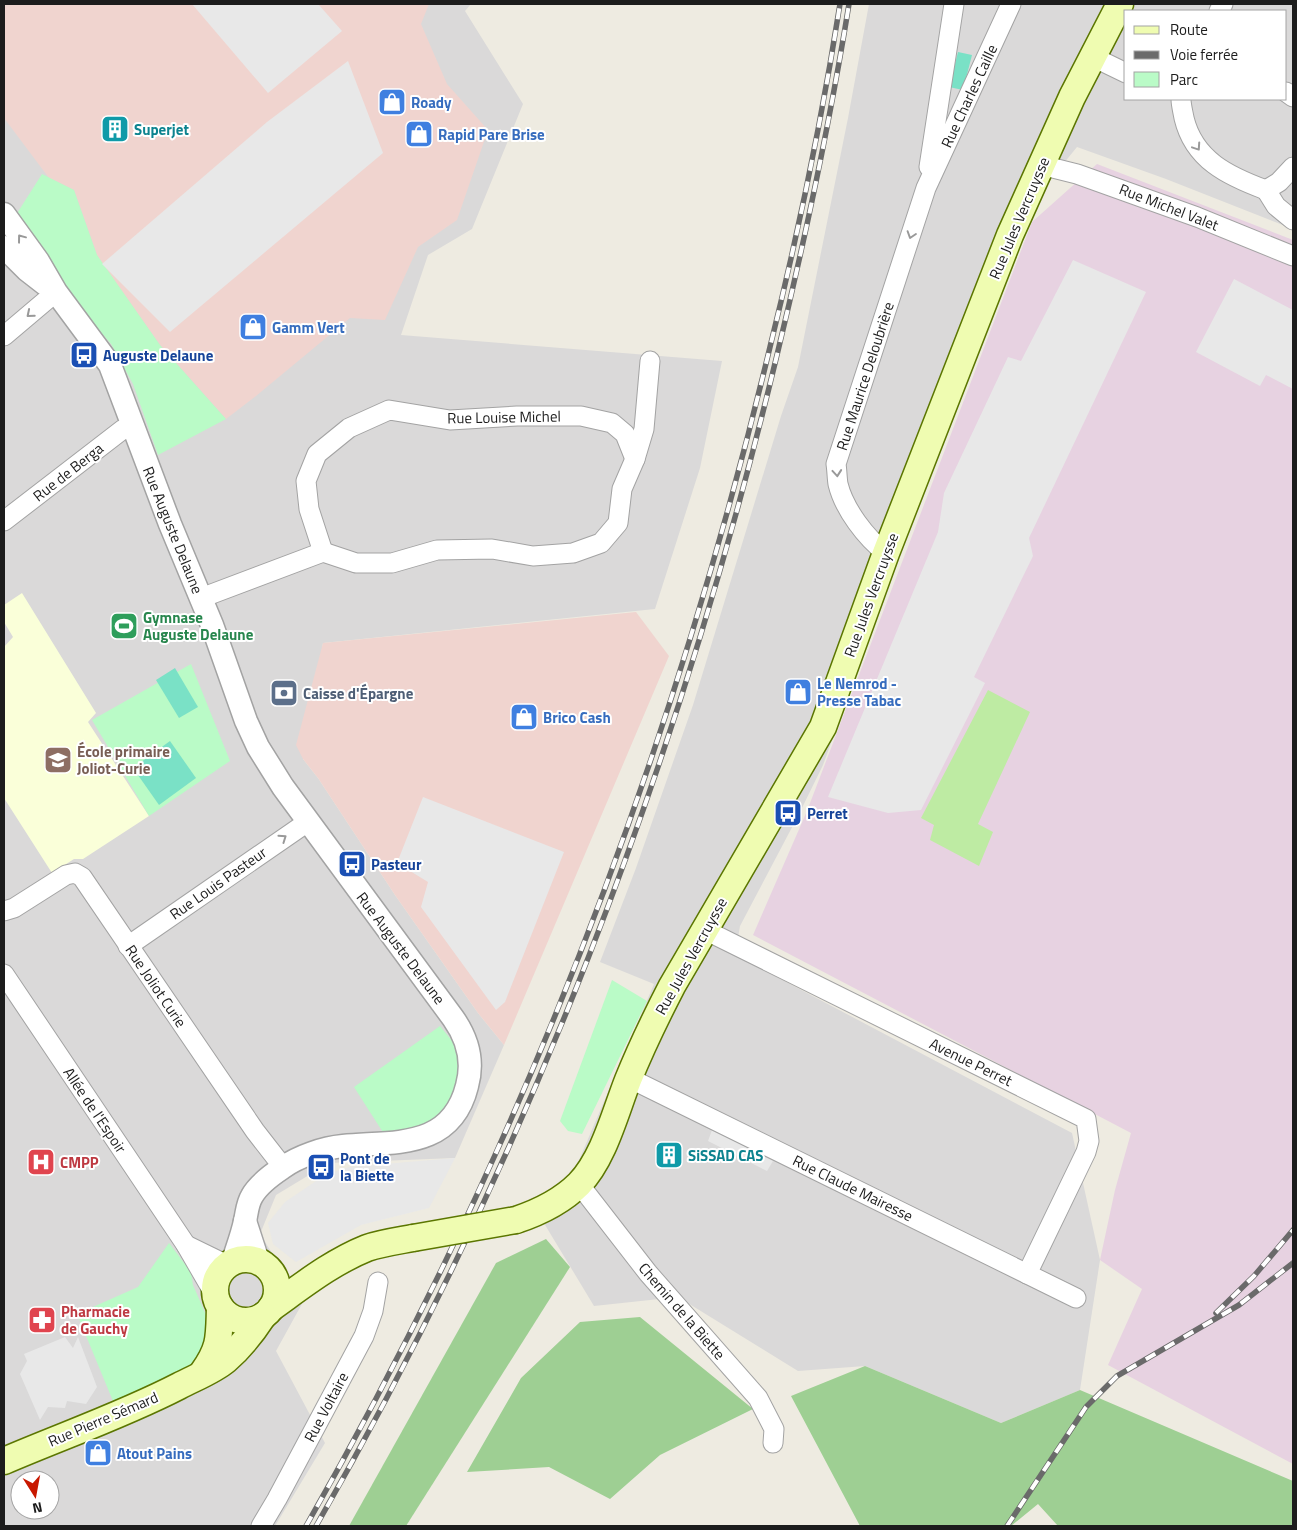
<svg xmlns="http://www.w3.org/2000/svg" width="1297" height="1530" font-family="'Titillium Web',sans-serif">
  <rect width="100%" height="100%" fill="#eeebe1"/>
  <!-- residential -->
  <g fill="#dad9d9" fill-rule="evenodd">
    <path d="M4,4h467l-6,7 58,93 -51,125 -44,26 -27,80 321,26 -22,107 -45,141 -332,34 -20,116 15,19 77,117 83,118 26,32 -49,113 -126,5 -53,32 -16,39 43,68 -27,49 49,92 -50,83h-271zM20,1480h30v30h-30z"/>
    <path d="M869,4h424v225l-127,-50 -89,-32 -49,60 -205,558 -24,49 -59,112 -5,29 337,178 28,127 -20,130 -79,33 -136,-57 -67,5 -120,-74 -84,9 -64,-106 41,-21 83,-195 -54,-22 36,-94 57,-163 88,-289 17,-49 50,-249zM1126,11h160v88h-160z"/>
  </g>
  <!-- commercial -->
  <g fill="#f0d4cf">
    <path d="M4,4h425l-8,20 26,60 41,46 -31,90 -39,27 -33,73 -35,-2 -94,78 -30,23 -66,-74 -58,-81 -5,-9 -23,-65 -25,-12 -45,-60z"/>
    <path d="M636,612l33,44 -165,389 -26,-32 -83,-118 -77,-117 -15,-19 -7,-14 27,-102z"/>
  </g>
  <!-- industrial -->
  <path fill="#e7d2e1" d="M1097,164l196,76v1224l-185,-99 34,-76 -42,-29 15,-70 16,-57 -378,-198 54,-124 225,-589z"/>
  <!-- education -->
  <path fill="#faffd9" d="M22,593l74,120 -8,9 61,94 -66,43h-9l-22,14 -48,-75v-151l9,-10 -9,-15v-17z"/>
  <!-- grass -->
  <path fill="#beeba3" d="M988,690l42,22 -52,112 15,8 -14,34 -49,-26 4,-15 -13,-7z"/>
  <!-- forest -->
  <g fill="#9ecf93">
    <path d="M546,1239l24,28 -164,259h-57l147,-263z"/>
    <path d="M640,1317l113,92 -93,46 -50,44 -61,-32 -82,5 54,-94 59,-56z"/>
    <path d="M865,1366l136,57 79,-33 213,91v45h-235l-20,-22 -27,22h-151l-69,-130z"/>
  </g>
  <!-- park -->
  <g fill="#bafbc7">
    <path d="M42,174l32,16 23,65 63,90 66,74 -68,36 -25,-71 -22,-40 -56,-65 -41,-61z"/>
    <path d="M191,664l39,97 -81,55 -57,-96z"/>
    <path d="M612,980l35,21 -65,133 -14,-3 -8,-10z"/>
    <path d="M440,1026l13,16 9,31 -10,33 -23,20 -45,8 -30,-47z"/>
    <path d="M169,1243l22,29 2,13 17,39 4,28 -34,22 -65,32 -38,-92 61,-27z"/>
  </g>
  <!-- pitch -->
  <g fill="#7ae1c6">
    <path d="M958,52l14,3 -9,35 -14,-3z"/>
    <path d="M175,668l23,39 -19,11 -23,-38z"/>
    <path d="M170,741l26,37 -37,27 -26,-37z"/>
  </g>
  <!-- parking -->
  <g fill="#e8e8e8">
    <path d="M192,4h126l24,27 -74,62z"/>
    <path d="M348,61l35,92 -213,179 -68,-68 165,-142z"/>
    <path d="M1073,260l73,32 -117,246 4,18 -59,121 11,6 -64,127 -33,3 -60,-16 110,-265 6,-39 64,-136 13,4z"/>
    <path d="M1234,279l59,31v79l-27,-14 -6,11 -64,-34z"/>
    <path d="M423,797l141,55 -59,150 -9,8 -75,-103 7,-25 -31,-19z"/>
    <path d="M712,1130l61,31 -6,10 -59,-30z"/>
    <path d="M455,1158l-26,50 -68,17 -65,37 -23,-18 -5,-21 17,-21 40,-27 24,-8z"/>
    <path d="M65,1337l8,11 5,-11 19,50 -11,17 -19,-3 -2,7 -17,-1 -8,13 -20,-46 7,-13 -3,-7z"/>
  </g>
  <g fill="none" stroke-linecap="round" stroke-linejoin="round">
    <defs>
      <g id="minor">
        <path d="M1219,11l4,-7"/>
        <path d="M1093,57l33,16"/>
        <path d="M1286,92l7,5"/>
        <path d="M1181,99c0,6 2,13 3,19 10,42 44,58 82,72"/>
        <path d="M1041,165l36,9 120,43 96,39"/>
        <path d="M929,167l25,-163"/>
        <path d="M1266,190l10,16 17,14"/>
        <path d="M1266,190l13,-8 14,-15"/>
        <path d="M4,336l52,-44"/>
        <path d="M4,521l118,-91 11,-5"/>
        <path d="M323,552l-14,-43 -3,-28 11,-27 32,-26 40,-18 61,10 67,-4h64l31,7 13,11 10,25"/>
        <path d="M886,553c-20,-15 -42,-44 -48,-69 -1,-6 -1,-14 -2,-20l90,-276 85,-184"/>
        <path d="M201,598l122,-46 33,11h36l45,-13 55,-1 41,7 40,-3 28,-10 17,-20 4,-34 13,-30 9,-30 6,-68"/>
        <path d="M4,911l10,-3 52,-33 9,-2 7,4 173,254 28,36"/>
        <path d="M705,930l381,189 3,22 -3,11 -59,122"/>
        <path d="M128,946l181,-125"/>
        <path d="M4,974l182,271 29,50"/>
        <path d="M629,1078l447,220"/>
        <path d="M579,1184l69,89 110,125 16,31 -1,14"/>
        <path d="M186,1245l41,20"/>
        <path d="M261,1526l16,-27 87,-163 9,-25 5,-29"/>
      </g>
      <g id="tertiary">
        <path d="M4,214l34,47 18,31 54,73 60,159 42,101 34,96 12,26 25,40 170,231c15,21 21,43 14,68 -16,64 -73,55 -124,60 -20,2 -44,10 -61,22 -9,6 -24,17 -30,28 -5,8 -5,17 -7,25 -3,14 -8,27 -12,40"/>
        <path d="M4,247l23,23 18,14"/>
        <path d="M245,1221l13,40"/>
      </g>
      <g id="secondary">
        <path d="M516,1220c24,-8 46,-19 63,-36 25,-26 36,-71 49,-104 13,-32 28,-63 44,-94l151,-259 63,-174 124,-318 62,-138 48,-93"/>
        <circle cx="246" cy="1290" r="31"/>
        <path d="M271,1308c31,-22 61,-46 96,-60 15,-5 30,-7 46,-10"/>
        <path d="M203,1372c18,-25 16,-36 17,-65"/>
        <path d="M4,1461c58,-25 119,-46 175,-75 15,-8 34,-15 47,-26 15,-13 26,-27 37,-44"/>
      </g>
    </defs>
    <!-- minor casing -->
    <use href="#minor" stroke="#a3a3a3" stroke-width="21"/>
    <!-- tertiary casing -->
    <use href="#tertiary" stroke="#a3a3a3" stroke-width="25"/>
    <!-- secondary casing -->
    <use href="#secondary" stroke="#5b7600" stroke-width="29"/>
    <!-- minor -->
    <use href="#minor" stroke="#fff" stroke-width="19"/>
    <!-- tertiary -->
    <use href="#tertiary" stroke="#fff" stroke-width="22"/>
    <!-- secondary -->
    <use href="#secondary" stroke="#effcb1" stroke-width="26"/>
    <defs>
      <g id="rail">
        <path d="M1216,1313l38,-37 39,-46"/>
        <path d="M306,1526c211,-369 365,-766 464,-1179 28,-113 52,-228 70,-343"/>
        <path d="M316,1526c210,-365 363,-762 461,-1171 28,-116 53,-233 72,-351"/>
        <path d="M1007,1526l79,-119 31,-31 122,-71 54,-42"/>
      </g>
    </defs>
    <!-- rail casing -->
    <use href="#rail" stroke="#6a6a6a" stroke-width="5.5"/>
    <!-- rail -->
    <use href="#rail" stroke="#fff" stroke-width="4" stroke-dasharray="11" stroke-linecap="butt"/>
    <defs>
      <path id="secondary-bridge" d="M413,1238l103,-18"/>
    </defs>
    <!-- secondary-bridge casing -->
    <use href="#secondary-bridge" stroke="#5b7600" stroke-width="29" stroke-linecap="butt"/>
    <!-- secondary-bridge -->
    <use href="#secondary-bridge" stroke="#effcb1" stroke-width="26"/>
  </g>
  <!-- one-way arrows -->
  <defs><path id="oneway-chevron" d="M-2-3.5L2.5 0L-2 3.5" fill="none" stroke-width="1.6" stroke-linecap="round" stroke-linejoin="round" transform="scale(1.25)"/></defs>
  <g stroke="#999">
    <use href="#oneway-chevron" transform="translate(1197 147) rotate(56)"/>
    <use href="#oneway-chevron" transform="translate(911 235) rotate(108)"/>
    <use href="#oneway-chevron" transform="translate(21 238) rotate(-127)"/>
    <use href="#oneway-chevron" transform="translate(30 314) rotate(140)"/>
    <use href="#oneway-chevron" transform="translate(837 473) rotate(85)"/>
    <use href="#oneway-chevron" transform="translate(283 838) rotate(-35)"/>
  </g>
  <!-- icons -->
  <defs>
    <symbol id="shop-square" viewBox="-11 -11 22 22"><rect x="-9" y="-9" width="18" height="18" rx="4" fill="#3f7fe0" stroke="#fff"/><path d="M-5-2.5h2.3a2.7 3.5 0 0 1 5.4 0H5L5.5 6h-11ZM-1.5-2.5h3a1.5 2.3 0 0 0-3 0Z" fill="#fff"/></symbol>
    <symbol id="building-square" viewBox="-11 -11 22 22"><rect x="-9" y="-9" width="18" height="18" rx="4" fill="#0f9aa8" stroke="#fff"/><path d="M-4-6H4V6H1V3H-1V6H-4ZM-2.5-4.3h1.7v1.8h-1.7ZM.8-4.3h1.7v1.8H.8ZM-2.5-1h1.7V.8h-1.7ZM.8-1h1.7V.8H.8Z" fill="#fff"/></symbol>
    <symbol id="bus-square" viewBox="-11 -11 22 22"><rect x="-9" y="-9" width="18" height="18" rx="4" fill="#1a4fb4" stroke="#fff"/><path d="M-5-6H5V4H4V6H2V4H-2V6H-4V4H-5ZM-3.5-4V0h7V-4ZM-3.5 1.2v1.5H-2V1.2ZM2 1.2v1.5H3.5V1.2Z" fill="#fff"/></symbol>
    <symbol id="stadium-square" viewBox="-11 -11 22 22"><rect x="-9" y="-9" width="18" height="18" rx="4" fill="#2e9e5b" stroke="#fff"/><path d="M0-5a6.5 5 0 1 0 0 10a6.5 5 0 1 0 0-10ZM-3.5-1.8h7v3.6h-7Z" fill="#fff"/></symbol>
    <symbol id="bank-square" viewBox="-11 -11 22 22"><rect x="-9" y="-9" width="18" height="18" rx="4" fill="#5c6f8a" stroke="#fff"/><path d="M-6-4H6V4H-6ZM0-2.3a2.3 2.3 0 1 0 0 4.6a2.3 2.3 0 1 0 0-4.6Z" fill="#fff"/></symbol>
    <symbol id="school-square" viewBox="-11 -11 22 22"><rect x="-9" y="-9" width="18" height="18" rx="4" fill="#8d6e63" stroke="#fff"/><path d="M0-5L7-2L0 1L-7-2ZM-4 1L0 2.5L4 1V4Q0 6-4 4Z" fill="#fff"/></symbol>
    <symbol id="hospital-square" viewBox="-11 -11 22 22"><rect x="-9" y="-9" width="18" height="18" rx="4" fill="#e0444e" stroke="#fff"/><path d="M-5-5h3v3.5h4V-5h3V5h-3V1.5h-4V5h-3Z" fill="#fff"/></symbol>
    <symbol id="pharmacy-square" viewBox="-11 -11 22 22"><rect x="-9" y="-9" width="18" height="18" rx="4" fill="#e0444e" stroke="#fff"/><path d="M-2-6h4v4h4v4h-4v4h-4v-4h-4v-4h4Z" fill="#fff"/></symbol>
  </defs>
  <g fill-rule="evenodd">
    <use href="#shop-square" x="376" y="86" width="32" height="32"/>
    <use href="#building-square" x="99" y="113" width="32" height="32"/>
    <use href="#shop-square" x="403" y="118" width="32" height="32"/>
    <use href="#shop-square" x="237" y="311" width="32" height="32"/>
    <use href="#bus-square" x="68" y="339" width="32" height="32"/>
    <use href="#stadium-square" x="108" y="610" width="32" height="32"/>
    <use href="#shop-square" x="782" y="676" width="32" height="32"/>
    <use href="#bank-square" x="268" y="677" width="32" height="32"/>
    <use href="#shop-square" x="508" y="701" width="32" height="32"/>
    <use href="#school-square" x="42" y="744" width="32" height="32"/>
    <use href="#bus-square" x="772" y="797" width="32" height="32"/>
    <use href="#bus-square" x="336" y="848" width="32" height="32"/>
    <use href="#building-square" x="653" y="1139" width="32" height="32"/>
    <use href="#hospital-square" x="25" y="1146" width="32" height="32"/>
    <use href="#bus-square" x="305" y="1151" width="32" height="32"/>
    <use href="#pharmacy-square" x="26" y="1304" width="32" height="32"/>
    <use href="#shop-square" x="82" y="1437" width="32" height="32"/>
  </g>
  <g text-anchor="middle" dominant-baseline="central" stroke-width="4" stroke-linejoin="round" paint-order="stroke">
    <!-- street labels -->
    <g font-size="15" fill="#1c1c1c" stroke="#fff">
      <text transform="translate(969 96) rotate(-65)">Rue Charles Caille</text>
      <text transform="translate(1169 207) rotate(21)">Rue Michel Valet</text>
      <text transform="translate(1019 218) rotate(-67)">Rue Jules Vercruysse</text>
      <text transform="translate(865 376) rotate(-72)">Rue Maurice Deloubrière</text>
      <text transform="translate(504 417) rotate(-1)">Rue Louise Michel</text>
      <text transform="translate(68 472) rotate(-38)">Rue de Berga</text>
      <text transform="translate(173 530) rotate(68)">Rue Auguste Delaune</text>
      <text transform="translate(871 595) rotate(-70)">Rue Jules Vercruysse</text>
      <text transform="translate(218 883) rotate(-35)">Rue Louis Pasteur</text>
      <text transform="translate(401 948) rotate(53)">Rue Auguste Delaune</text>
      <text transform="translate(691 956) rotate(-61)">Rue Jules Vercruysse</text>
      <text transform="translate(156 986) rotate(56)">Rue Joliot Curie</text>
      <text transform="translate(971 1062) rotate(26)">Avenue Perret</text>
      <text transform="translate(95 1110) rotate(56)">Allée de l'Espoir</text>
      <text transform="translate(853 1188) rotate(26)">Rue Claude Mairesse</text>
      <text transform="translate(682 1311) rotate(49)">Chemin de la Biette</text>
      <text transform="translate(326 1407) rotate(-62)">Rue Voltaire</text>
      <text transform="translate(103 1419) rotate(-23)">Rue Pierre Sémard</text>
    </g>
    <!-- shop labels -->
    <g font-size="15" font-weight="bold" fill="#366cbe" stroke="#fff" text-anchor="start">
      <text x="411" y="102">Roady</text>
      <text x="438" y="134">Rapid Pare Brise</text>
      <text x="272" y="327">Gamm Vert</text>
      <text x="817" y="683">Le Nemrod -<tspan x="817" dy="17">Presse Tabac</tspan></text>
      <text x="543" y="717">Brico Cash</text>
      <text x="117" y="1453">Atout Pains</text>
    </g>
    <!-- culture labels -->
    <g font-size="15" font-weight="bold" fill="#0d838f" stroke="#fff" text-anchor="start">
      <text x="134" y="129">Superjet</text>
      <text x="688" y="1155">SiSSAD CAS</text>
    </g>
    <!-- transit labels -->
    <g font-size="15" font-weight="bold" fill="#164399" stroke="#fff" text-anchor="start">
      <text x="103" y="355">Auguste Delaune</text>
      <text x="807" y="813">Perret</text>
      <text x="371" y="864">Pasteur</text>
      <text x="340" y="1158">Pont de<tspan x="340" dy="17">la Biette</tspan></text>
    </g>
    <!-- leisure labels -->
    <g font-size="15" font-weight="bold" fill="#27864d" stroke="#fff" text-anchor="start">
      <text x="143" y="617">Gymnase<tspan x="143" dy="17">Auguste Delaune</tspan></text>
    </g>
    <!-- service labels -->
    <g font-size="15" font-weight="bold" fill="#4e5e75" stroke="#fff" text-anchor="start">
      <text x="303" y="693">Caisse d'Épargne</text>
    </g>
    <!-- education labels -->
    <g font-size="15" font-weight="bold" fill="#785e54" stroke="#fff" text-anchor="start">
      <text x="77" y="751">École primaire<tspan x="77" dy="17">Joliot-Curie</tspan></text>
    </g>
    <!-- health labels -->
    <g font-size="15" font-weight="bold" fill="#be3a42" stroke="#fff" text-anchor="start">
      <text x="60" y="1162">CMPP</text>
      <text x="61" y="1311">Pharmacie<tspan x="61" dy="17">de Gauchy</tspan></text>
    </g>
  </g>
  <!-- border -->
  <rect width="1297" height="1530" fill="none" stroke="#1c1c1c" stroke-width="10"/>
  <!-- legend -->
  <rect x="1124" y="10" width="162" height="90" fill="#ffffff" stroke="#a4a4a4"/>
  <rect x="1134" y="26" width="25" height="8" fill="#effcb1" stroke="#a4a4a4"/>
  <text x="1170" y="35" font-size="15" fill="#1c1c1c">Route</text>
  <rect x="1134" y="51" width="25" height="8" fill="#6a6a6a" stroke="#a4a4a4"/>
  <text x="1170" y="60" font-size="15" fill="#1c1c1c">Voie ferrée</text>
  <rect x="1134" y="72" width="25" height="15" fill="#bafbc7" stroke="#a4a4a4"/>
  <text x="1170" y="85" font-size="15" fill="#1c1c1c">Parc</text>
  <!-- north arrow -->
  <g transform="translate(35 1495) rotate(169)"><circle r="24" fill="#ffffff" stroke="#a4a4a4"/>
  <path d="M0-4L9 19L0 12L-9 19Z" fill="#c81800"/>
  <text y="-8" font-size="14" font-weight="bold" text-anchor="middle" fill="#1c1c1c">N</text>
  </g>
</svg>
